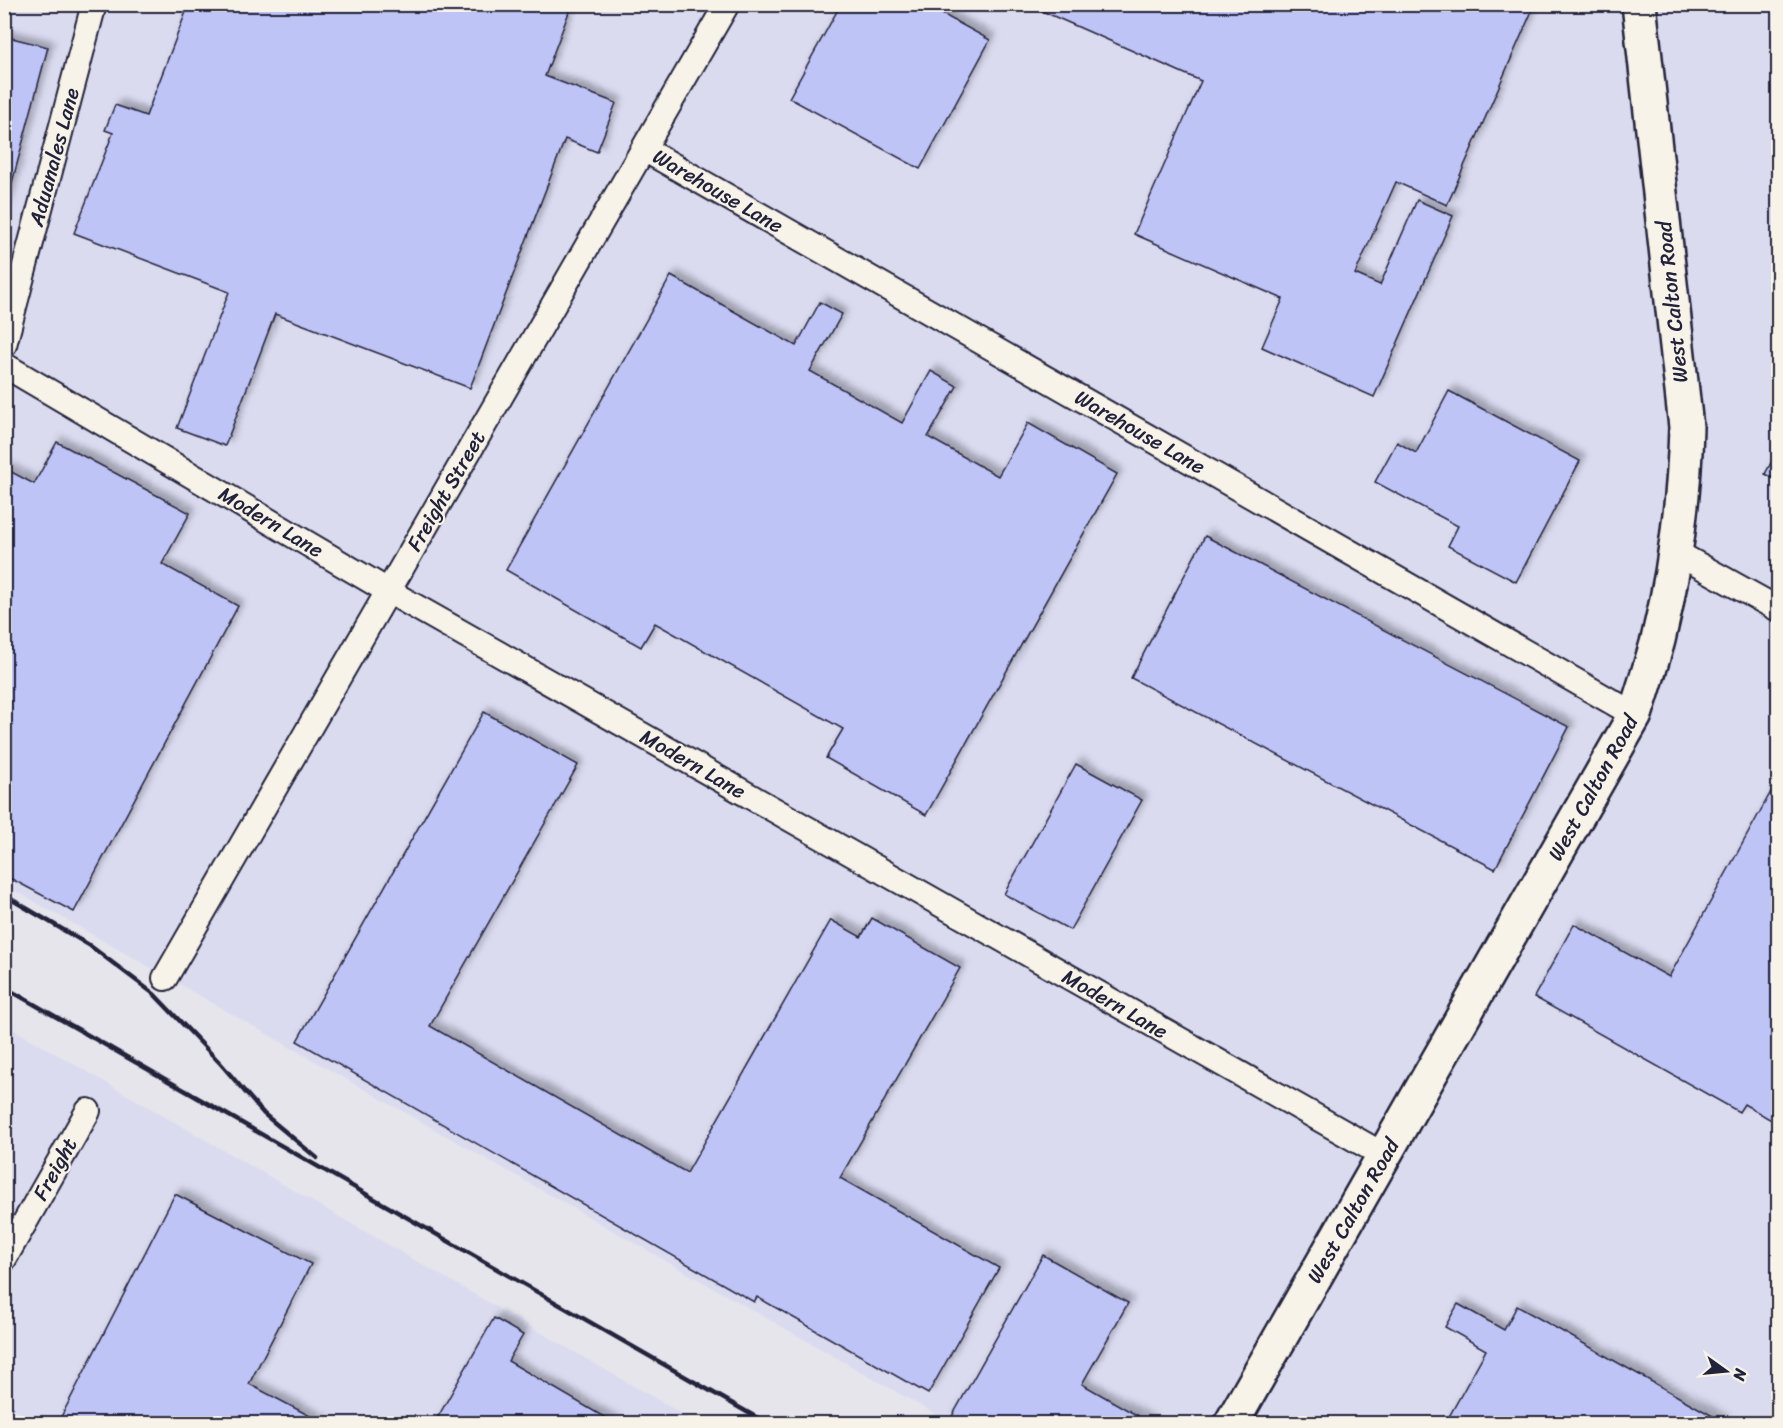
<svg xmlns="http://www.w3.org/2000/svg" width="1783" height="1428" font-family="Sriracha,sans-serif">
  <defs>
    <filter id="shadow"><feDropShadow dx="5.5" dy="-5.5" stdDeviation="3" flood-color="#0004"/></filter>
  </defs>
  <rect width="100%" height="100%" fill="#e6e5ec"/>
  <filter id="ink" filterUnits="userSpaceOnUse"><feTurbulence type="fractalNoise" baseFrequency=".0167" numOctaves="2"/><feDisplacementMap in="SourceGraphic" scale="12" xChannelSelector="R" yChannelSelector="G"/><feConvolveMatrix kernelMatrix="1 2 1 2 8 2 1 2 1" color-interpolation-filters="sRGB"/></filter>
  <g filter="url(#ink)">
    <!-- built -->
    <g fill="#dadbef">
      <path d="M5,5h1773v1418h-827l-946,-538z"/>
      <path d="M4,1024l694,399 -659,1 -34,-20z"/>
    </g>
    <!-- building -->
    <g fill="#bfc4f6" stroke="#22223b" stroke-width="1.5" filter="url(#shadow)">
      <path d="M189,4h383l-27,72 71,27 -19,49 -32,-13 -95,249 -195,-74 -50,132 -48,-18 52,-136 -155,-59 39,-100 -8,-3 10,-25 31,11z"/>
      <path d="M841,4h83l66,36 -70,129 -131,-71z"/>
      <path d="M1026,4h509l-88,201 -51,-23 -41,92 25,11 37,-85 36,16 -79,181 -112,-50 21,-48 -149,-65 67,-153z"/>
      <path d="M4,36l44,11 -44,166z"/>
      <path d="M671,276l125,70 24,-44 22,12 -32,57 92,52 29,-52 26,15 -29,51 70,39 30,-53 89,51 -191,341 -100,-57 17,-29 -188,-106 -14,24 -135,-77z"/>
      <path d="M1449,391l131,70 -64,121 -68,-36 10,-20 -83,-44 22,-40 19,11z"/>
      <path d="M57,442l133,71 -28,51 76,42 -164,306 -70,-37v-407l30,16z"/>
      <path d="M1778,450v31l-13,-7z"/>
      <path d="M1205,536l364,191 -74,142 -364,-191z"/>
      <path d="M484,712l94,53 -148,261 257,147 144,-253 30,17 11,-19 88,50 -120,210 159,90 -71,126 -171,-97 -3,5 -457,-261z"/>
      <path d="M1076,764l66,36 -72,130 -66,-36z"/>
      <path d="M1778,779v345l-34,-20 -5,8 -205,-115 40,-73 95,53z"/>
      <path d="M175,1194l136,70 -62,120 76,40h-262l-4,-3z"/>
      <path d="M1043,1255l85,48 -46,81 70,40h-195l-7,-4z"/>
      <path d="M1458,1304l46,26 13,-24 210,118h-282l41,-74 -41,-23z"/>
      <path d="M494,1318l29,17 -15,26 108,63h-182z"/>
    </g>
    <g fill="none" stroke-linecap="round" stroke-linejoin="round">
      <defs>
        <g id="minor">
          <path d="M644,149l991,566"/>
          <path d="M4,345l90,-341"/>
          <path d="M4,365l384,226 997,565"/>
          <path d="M1675,552l103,57"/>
          <path d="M165,978l562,-974"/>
          <path d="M4,1259l84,-148"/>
        </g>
        <path id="secondary" d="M1231,1424l404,-709c8,-25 16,-50 23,-75 17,-69 26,-141 28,-213l-47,-423"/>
      </defs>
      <!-- minor casing -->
      <use href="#minor" stroke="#22223b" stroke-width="28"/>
      <!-- secondary casing -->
      <use href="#secondary" stroke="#22223b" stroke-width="38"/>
      <!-- minor -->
      <use href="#minor" stroke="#f7f3e8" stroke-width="24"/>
      <!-- secondary -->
      <use href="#secondary" stroke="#f7f3e8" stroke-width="33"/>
      <!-- rail -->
      <g stroke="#22223b" stroke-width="4.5">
        <path d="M4,895l85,50 65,49 67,70 43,50 53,44"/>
        <path d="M4,987l764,437"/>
      </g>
    </g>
  </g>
  <g text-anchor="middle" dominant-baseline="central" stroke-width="4.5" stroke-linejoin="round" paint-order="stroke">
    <!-- street labels -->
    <g font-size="21" fill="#22223b" stroke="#f7f3e8">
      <text transform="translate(54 157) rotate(-75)">Aduanales Lane</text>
      <text transform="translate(718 191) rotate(30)">Warehouse Lane</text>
      <text transform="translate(1672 302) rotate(-96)">West Calton Road</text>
      <text transform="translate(1140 432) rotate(30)">Warehouse Lane</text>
      <text transform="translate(446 491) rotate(-60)">Freight Street</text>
      <text transform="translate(271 522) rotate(31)">Modern Lane</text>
      <text transform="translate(693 764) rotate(30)">Modern Lane</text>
      <text transform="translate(1593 788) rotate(-61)">West Calton Road</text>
      <text transform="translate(1115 1004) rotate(30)">Modern Lane</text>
      <text transform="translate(55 1169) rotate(-61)">Freight</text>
      <text transform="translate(1353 1211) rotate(-60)">West Calton Road</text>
    </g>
  </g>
  <!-- margin -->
  <rect width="1783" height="1428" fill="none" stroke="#f7f3e8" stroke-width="24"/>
  <rect x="12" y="12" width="1759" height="1404" fill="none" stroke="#22223b" stroke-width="2" filter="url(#ink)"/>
  <!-- north arrow -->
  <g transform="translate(1726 1371) rotate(105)" stroke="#f7f3e8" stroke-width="4.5" paint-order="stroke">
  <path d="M0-4.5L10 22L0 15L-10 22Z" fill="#22223b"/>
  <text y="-9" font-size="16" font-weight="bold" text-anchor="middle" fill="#22223b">N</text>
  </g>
</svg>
